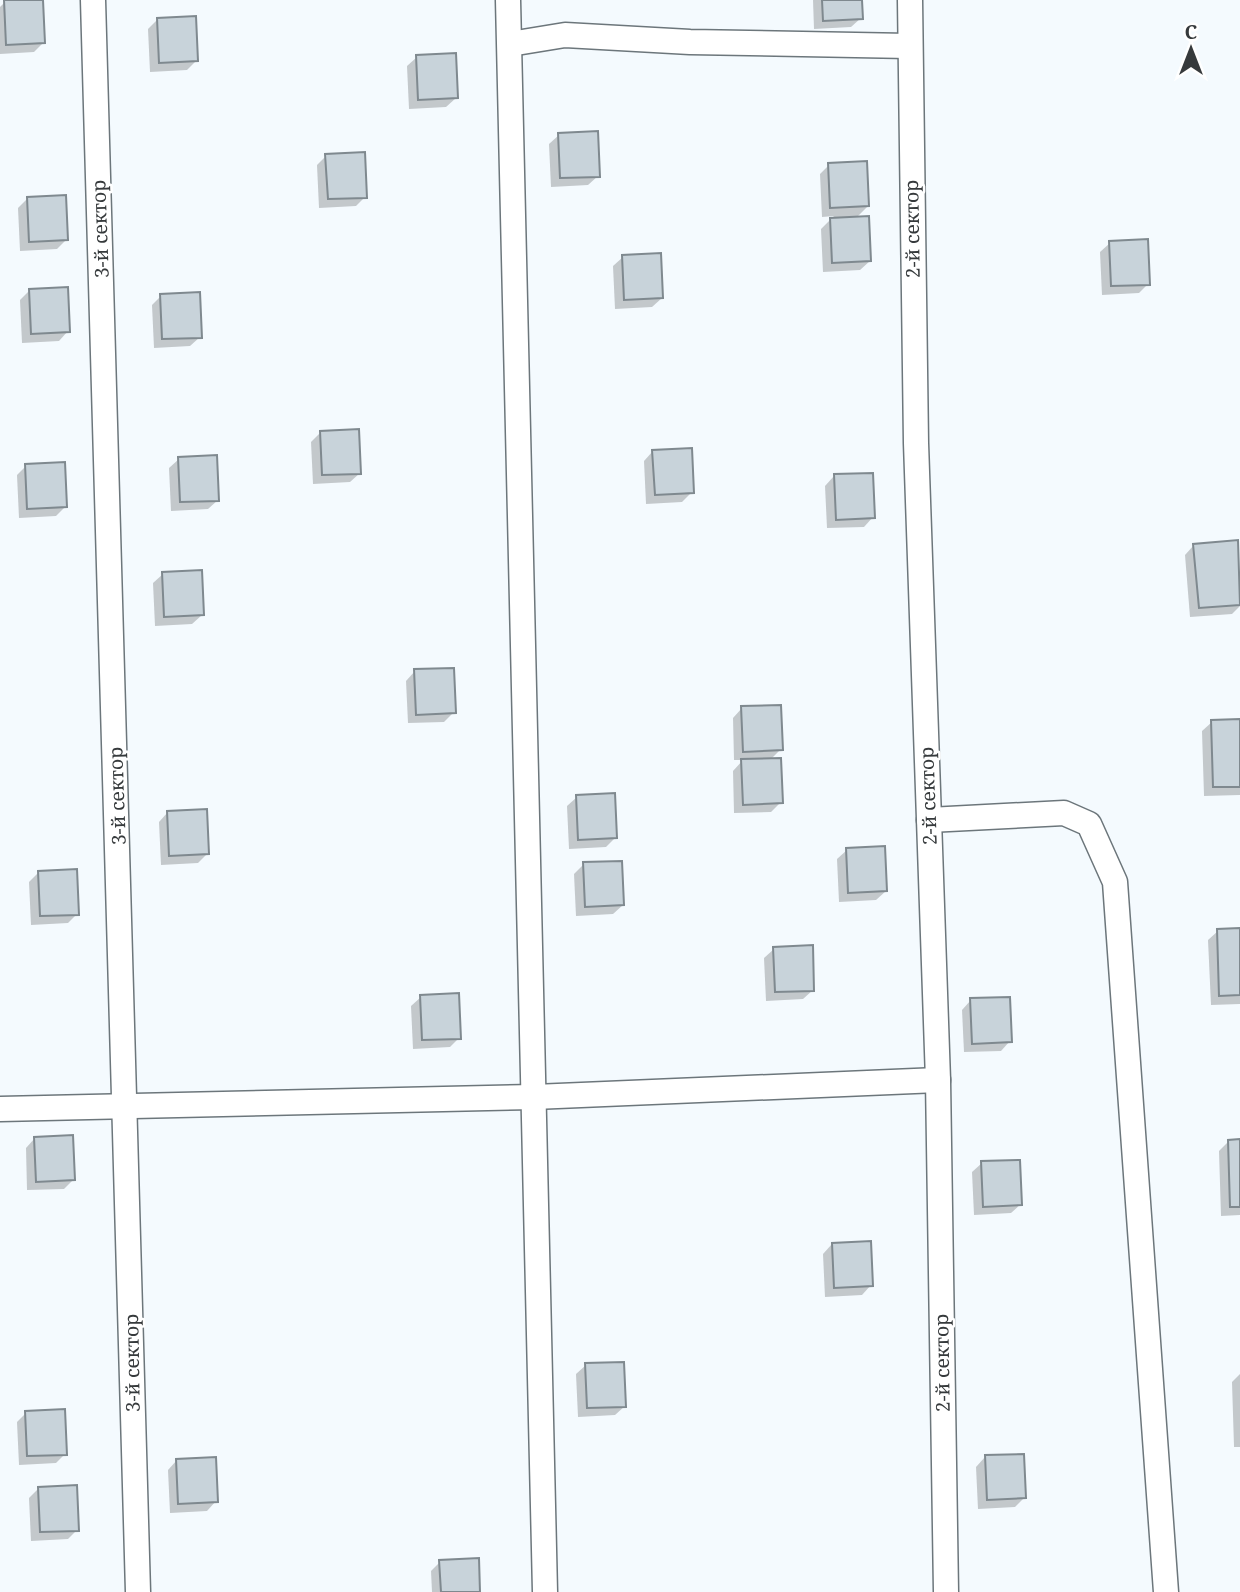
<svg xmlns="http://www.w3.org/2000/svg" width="1240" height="1592" font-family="'Noto Serif',serif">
  <rect width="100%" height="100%" fill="#f4fafe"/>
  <!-- shadow -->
  <g fill="#0003">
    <path d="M813,0h47l1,18 -10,9 -37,2z"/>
    <path d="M5,2l38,41 -9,9 -34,2v-47z"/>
    <path d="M158,19l38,42 -9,9 -37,2 -2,-43z"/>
    <path d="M417,57l39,41 -10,9 -37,2 -2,-43z"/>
    <path d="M559,135l39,41 -10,9 -37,2 -2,-43z"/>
    <path d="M326,156l39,41 -9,9 -37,2 -2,-43z"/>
    <path d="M829,165l39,41 -13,13 15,42 -10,9 -37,2 -2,-43 13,-13 -12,1 -2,-43z"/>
    <path d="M28,198l39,41 -10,10 -37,2 -2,-43z"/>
    <path d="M1110,243l38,41 -9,9 -37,2 -2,-43z"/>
    <path d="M623,257l39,41 -10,9 -37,2 -2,-43z"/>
    <path d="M30,290l38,41 -9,10 -37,2 -2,-43z"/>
    <path d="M161,296l39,41 -10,9 -36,2 -2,-43z"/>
    <path d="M321,432l39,41 -10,9 -37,2 -2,-42z"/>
    <path d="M653,451l39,41 -10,10 -36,2 -2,-43z"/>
    <path d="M179,459l39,41 -10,9 -37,2 -2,-43z"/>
    <path d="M26,466l39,41 -9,9 -37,2 -2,-43z"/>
    <path d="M834,476l39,41 -9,10 -37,1 -2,-42z"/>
    <path d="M1236,542l4,64 -8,8 -42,3 -5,-62 9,-10z"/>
    <path d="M163,574l39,41 -10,9 -37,2 -2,-43z"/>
    <path d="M415,671l39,41 -10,10 -36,1 -2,-42z"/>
    <path d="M742,708l39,41 -11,11 11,42 -10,10 -37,1 -1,-42 10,-11h-9l-1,-42z"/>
    <path d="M1240,721v74l-36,1 -2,-65 10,-9z"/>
    <path d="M577,797l39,40 -10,10 -37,2 -2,-43z"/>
    <path d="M168,812l39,42 -9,9 -37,2 -2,-43z"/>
    <path d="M847,850l39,41 -10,9 -37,2 -2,-43z"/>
    <path d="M584,864l39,41 -10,9 -37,2 -2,-42z"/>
    <path d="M38,873l39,41 -9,9 -37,2 -2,-43z"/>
    <path d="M1240,930v74l-29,1 -3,-65 10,-9z"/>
    <path d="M774,949l39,41 -10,9 -37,2 -2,-43z"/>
    <path d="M421,997l38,41 -9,9 -37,2 -2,-43z"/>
    <path d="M971,1000l39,41 -9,10 -37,1 -2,-42z"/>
    <path d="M35,1138l39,41 -10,10 -37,1 -1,-42z"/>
    <path d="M1229,1141h11v74l-19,1 -2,-65z"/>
    <path d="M982,1163l39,41 -10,9 -37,2 -2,-43z"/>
    <path d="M832,1244l39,41 -9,10 -37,2 -2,-43z"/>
    <path d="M586,1365l39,41 -10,9 -37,2 -2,-43z"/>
    <path d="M1240,1374v73h-6l-2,-65z"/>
    <path d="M26,1413l39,41 -9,9 -37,2 -2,-43z"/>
    <path d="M985,1457l39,41 -9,9 -37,2 -2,-42z"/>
    <path d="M177,1460l39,41 -9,10 -37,2 -2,-43z"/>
    <path d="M38,1489l39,41 -9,9 -37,2 -2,-43z"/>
    <path d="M440,1562l38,30h-46l-1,-21z"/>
  </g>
  <!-- building -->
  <g fill="#c8d3da" stroke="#7f898f" stroke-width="2">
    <path d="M4,0h39l2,43 -39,2z"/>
    <path d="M822,0h40l1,19 -40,2z"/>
    <path d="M196,16l2,45 -39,2 -2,-45z"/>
    <path d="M456,53l2,45 -40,2 -2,-45z"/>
    <path d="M598,131l2,46 -40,1 -2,-45z"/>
    <path d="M365,152l2,46 -39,1 -3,-45z"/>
    <path d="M867,161l2,45 -39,2 -2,-45z"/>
    <path d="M66,195l2,45 -39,2 -2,-45z"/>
    <path d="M869,216l2,45 -39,2 -2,-45z"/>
    <path d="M1148,239l2,46 -39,1 -2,-45z"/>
    <path d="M661,253l2,45 -39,2 -2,-45z"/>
    <path d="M68,287l2,45 -39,2 -2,-45z"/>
    <path d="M200,292l2,46 -40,1 -2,-45z"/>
    <path d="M359,429l2,45 -39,1 -2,-44z"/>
    <path d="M692,448l2,45 -39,2 -3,-45z"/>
    <path d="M217,455l2,46 -39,1 -2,-45z"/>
    <path d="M65,462l2,45 -40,2 -2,-45z"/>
    <path d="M873,473l2,45 -39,2 -2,-46z"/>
    <path d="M1238,540l2,65 -41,3 -6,-64z"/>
    <path d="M202,570l2,45 -40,2 -2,-45z"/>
    <path d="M454,668l2,45 -40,2 -2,-46z"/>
    <path d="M781,705l2,45 -40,2 -2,-46z"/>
    <path d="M1240,719v68h-27l-2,-67z"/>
    <path d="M781,758l2,45 -40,2 -2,-46z"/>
    <path d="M615,793l2,45 -39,2 -2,-45z"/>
    <path d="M207,809l2,45 -40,2 -2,-45z"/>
    <path d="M885,846l2,45 -39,2 -2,-45z"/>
    <path d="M622,861l2,44 -39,2 -2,-45z"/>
    <path d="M77,869l2,46 -39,1 -2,-45z"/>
    <path d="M1240,928v67l-21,1 -2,-67z"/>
    <path d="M813,945l1,46 -39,1 -2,-45z"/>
    <path d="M459,993l2,46 -39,1 -2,-45z"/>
    <path d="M1010,997l2,45 -40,2 -2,-46z"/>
    <path d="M73,1135l2,45 -39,2 -2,-45z"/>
    <path d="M1240,1139v68h-10l-2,-67z"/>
    <path d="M1020,1160l2,45 -39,2 -2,-46z"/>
    <path d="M871,1241l2,45 -39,2 -2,-45z"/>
    <path d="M624,1362l2,45 -39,1 -2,-45z"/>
    <path d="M65,1409l2,46 -40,1 -2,-45z"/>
    <path d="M1024,1454l2,44 -39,2 -2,-45z"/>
    <path d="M216,1457l2,45 -40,2 -2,-45z"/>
    <path d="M77,1485l2,46 -39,1 -2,-45z"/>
    <path d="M479,1558l1,34h-39l-2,-32z"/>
  </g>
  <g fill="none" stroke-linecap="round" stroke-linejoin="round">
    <defs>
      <g id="minor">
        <path d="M93,0l45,1592"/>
        <path d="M508,0l37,1592"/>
        <path d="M910,0l6,443 22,637 8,512"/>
        <path d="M510,44l55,-9 125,7 219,4"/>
        <path d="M929,820l135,-7 25,11 26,58 51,710"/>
        <path d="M0,1109l534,-12 404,-17"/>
      </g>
    </defs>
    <!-- minor casing -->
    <use href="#minor" stroke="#6c767b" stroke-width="27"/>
    <!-- minor -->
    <use href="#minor" stroke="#fff" stroke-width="24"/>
  </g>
  <g text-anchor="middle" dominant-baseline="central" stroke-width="5" stroke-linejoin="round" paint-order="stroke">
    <!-- street labels -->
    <g font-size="19" fill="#363a3c" stroke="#fff">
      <text transform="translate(100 229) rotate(-92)">3-й сектор</text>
      <text transform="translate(912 229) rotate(-91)">2-й сектор</text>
      <text transform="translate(117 796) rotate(-92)">3-й сектор</text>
      <text transform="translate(928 796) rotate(-92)">2-й сектор</text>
      <text transform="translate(132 1363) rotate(-91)">3-й сектор</text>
      <text transform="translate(942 1363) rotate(-91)">2-й сектор</text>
    </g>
  </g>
  <!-- north arrow -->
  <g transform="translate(1191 49)" stroke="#ffffff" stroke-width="5" paint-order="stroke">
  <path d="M0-5L12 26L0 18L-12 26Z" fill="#363a3c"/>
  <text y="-10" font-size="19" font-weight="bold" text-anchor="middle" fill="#363a3c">С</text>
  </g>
</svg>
